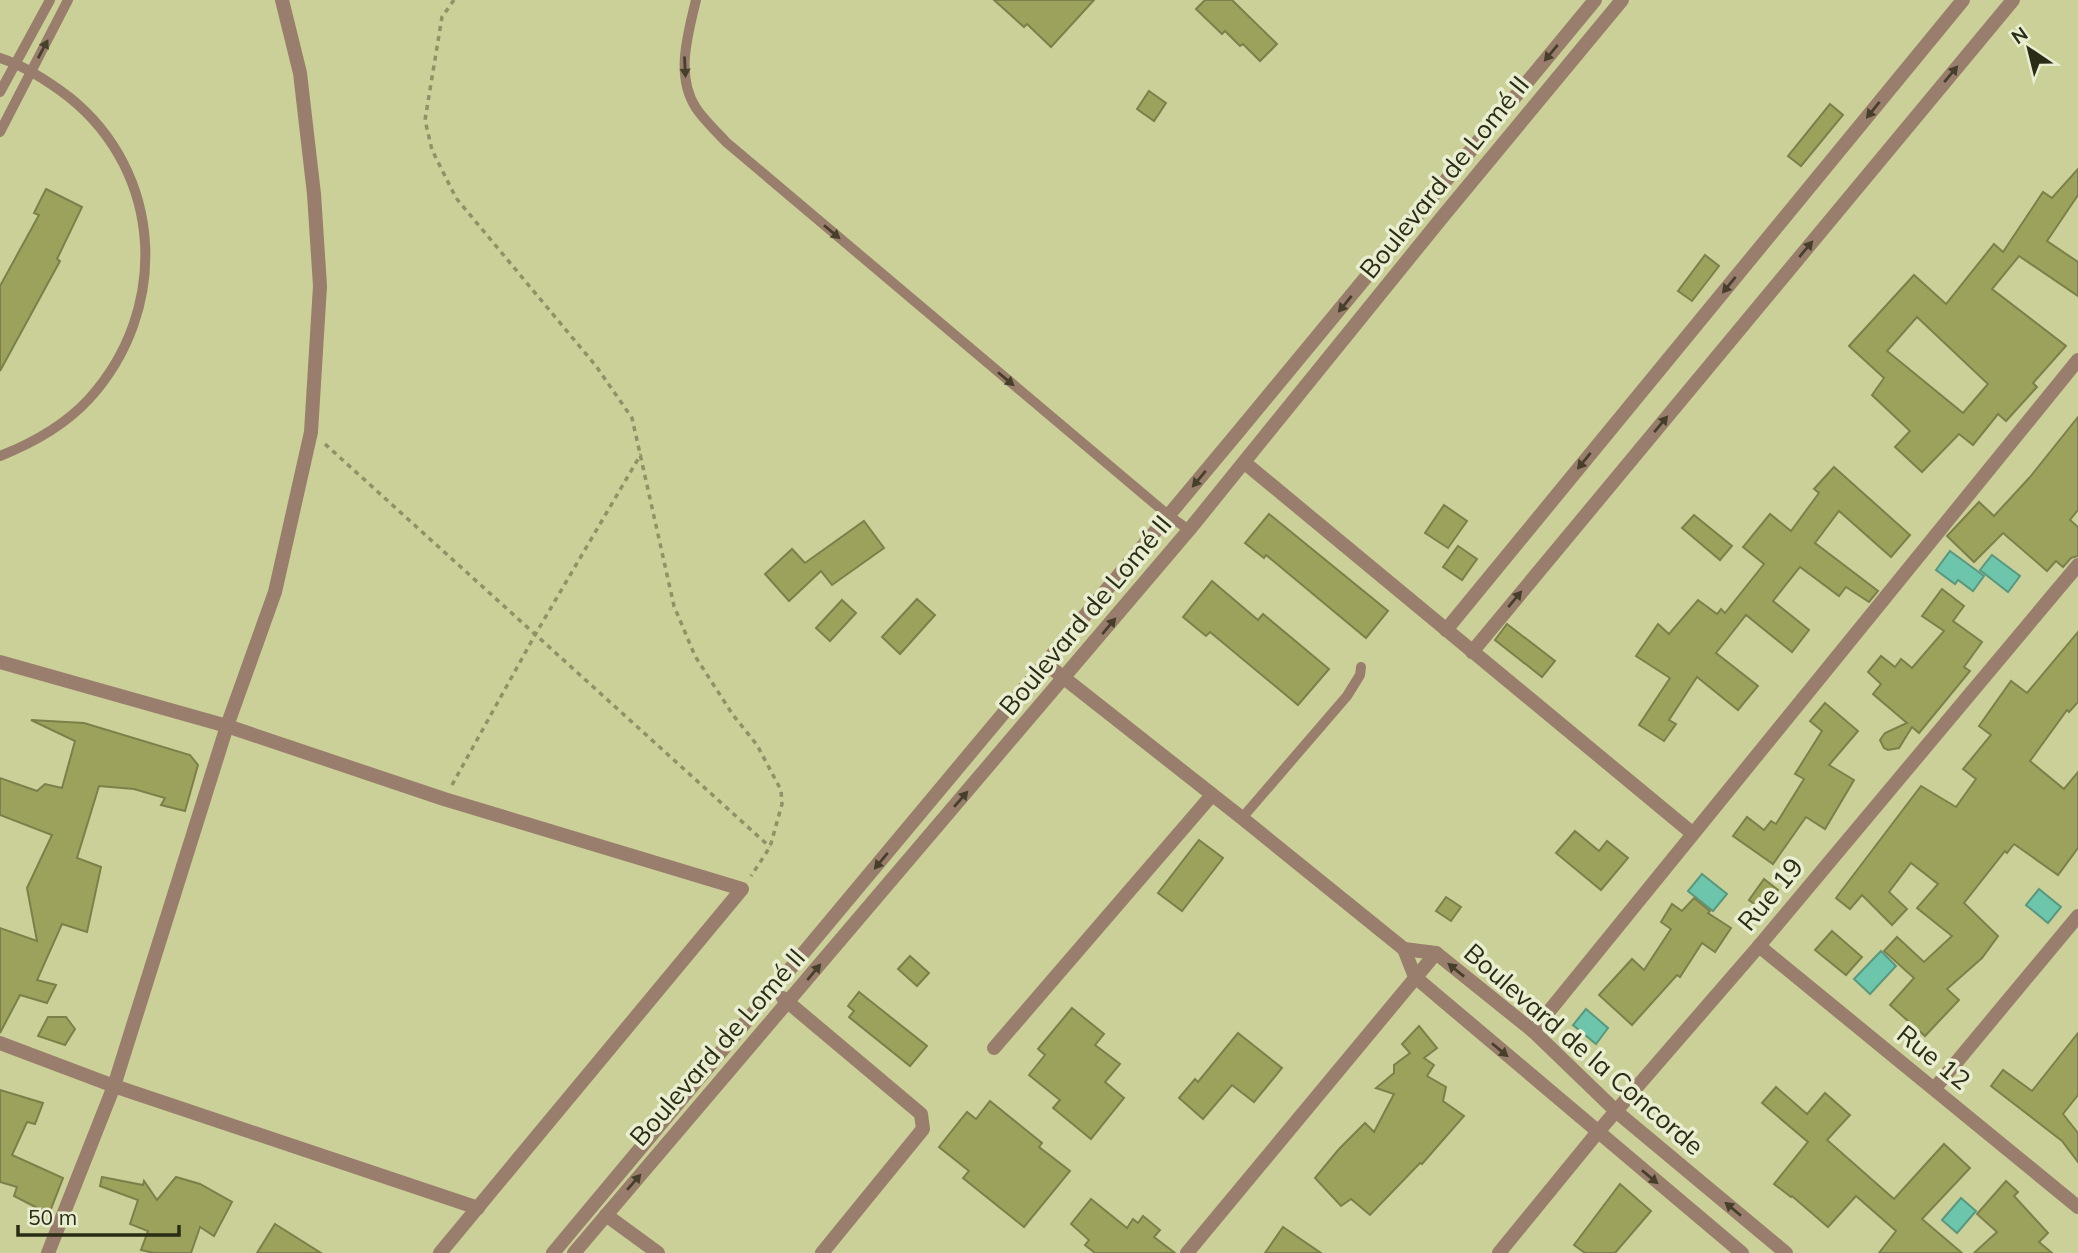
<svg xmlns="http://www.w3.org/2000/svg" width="2078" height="1253" font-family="Mulish,sans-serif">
  <rect width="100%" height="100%" fill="#cad097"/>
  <!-- water -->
  <g fill="#6dc6ac" stroke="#59987f" stroke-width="2">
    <path d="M1950,551l34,25 -11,15 -15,-11 -3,4 -19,-14z"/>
    <path d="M1992,555l28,21 -12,16 -28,-22z"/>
    <path d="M1702,874l25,20 -14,17 -25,-20z"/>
    <path d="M2039,889l22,18 -13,16 -22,-18z"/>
    <path d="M1881,951l15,15 -26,28 -16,-15z"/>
    <path d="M1586,1009l22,19 -12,16 -23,-19z"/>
    <path d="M1961,1198l15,13 -19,22 -15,-13z"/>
  </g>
  <!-- building -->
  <g fill="#9ca25b" stroke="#7b804a" stroke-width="2" fill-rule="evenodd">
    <path d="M994,0h100l-43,47 -24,-23 -3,3z"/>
    <path d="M1205,0h27l45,44 -17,17 -17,-17 -3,2 -15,-15 -3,3 -26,-25z"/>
    <path d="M1149,91l17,12 -12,18 -17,-12z"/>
    <path d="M1830,104l13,11 -42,51 -13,-10z"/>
    <path d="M2078,169v26l-31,46 31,21v34l-59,-40 -27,33 74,57 -33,37 4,4 -31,34 -8,-7 -25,31 -14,-11 -37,38 -27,-25 15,-16 -38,-36 12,-17 -35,-32 65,-71 32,29 48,-60 9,8 40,-60 9,6zM1917,317l71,67 -25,29 -76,-62z"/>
    <path d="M46,189l36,18 -25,52 3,2 -60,110v-85l39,-71 -5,-2z"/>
    <path d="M1705,255l14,11 -27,35 -14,-10z"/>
    <path d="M2078,417v93l-8,10 8,7v29l-7,2 -8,9 -7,-6 -9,10 -44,-38 -29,29 -27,-26 32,-34 15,14 36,-39z"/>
    <path d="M1834,467l76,68 -19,22 -52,-46 -24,32 63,48 -9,11 -23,-15 -7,9 -39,-29 -27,34 36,29 -17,22 -46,-37 -30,38 42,33 -20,24 -41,-33 -28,43 7,4 -12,17 -25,-16 31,-47 -34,-22 22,-32 11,10 29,-34 19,14 4,-5 4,4 39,-49 -21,-17 27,-33 21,17 28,-38 -5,-4z"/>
    <path d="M1444,505l23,16 -19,27 -23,-15z"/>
    <path d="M1269,514l119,97 -22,27 -100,-83 -2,3 -19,-15z"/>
    <path d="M1694,515l38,31 -12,14 -38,-32z"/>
    <path d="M864,521l20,27 -52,37 -11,-14 -32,30 -24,-27 27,-25 13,14z"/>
    <path d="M1458,546l19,13 -15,21 -19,-13z"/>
    <path d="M1212,581l46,39 5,-6 66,55 -31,36 -88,-73 -4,4 -23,-19z"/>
    <path d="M1942,589l22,17 -11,15 29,21 -18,25 6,4 -51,62 -7,-6 -13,21 -11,2 -4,-2 -4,-8 5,-7 22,-10 -34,-29 8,-10 -13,-12 13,-16 14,11 6,-8 11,9 32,-37 -22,-15z"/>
    <path d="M917,599l18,16 -35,39 -18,-17z"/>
    <path d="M842,600l14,13 -26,28 -14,-13z"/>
    <path d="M1507,624l48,37 -13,16 -47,-37z"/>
    <path d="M2078,632v70l-9,10 -2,-2 -37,51 34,28 14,-17v76l-20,27 -44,-31 -7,9 -2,-2 -41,52 34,33 -16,22 -35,31 12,11 -34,36 -35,-31 24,-27 -30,-27 13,-14 27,25 28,-26 -35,-28 21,-24 -27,-21 -22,29 18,17 -15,16 -30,-30 -12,14 -14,-11 85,-112 35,21 20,-28 -13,-10 28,-34 -12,-9 32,-45 16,12z"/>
    <path d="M1825,703l33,28 -29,34 25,15 -29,49 -19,-12 -33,47 -40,-28 14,-19 17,13 7,-9 5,3 28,-45 -9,-5 27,-43 -12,-10z"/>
    <path d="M31,720l53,3 106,32 8,10 -13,46 -24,-6 4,-7 -31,-9 -35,-3 -22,72 24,9 -14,65 -25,-8 -25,56 19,5 -9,18 -27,-8 -20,38v-105l37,13 -10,-53 25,-53 -52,-20v-37l37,13 8,-7 17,4 13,-47z"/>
    <path d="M1575,831l24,20 8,-10 21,17 -27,32 -45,-37z"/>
    <path d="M1199,840l24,18 -41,53 -24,-18z"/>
    <path d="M1764,879l14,11 -15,21 -14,-11z"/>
    <path d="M1446,897l15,10 -10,14 -15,-10z"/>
    <path d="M1694,898l16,13 -2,2 23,15 -16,24 -13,-9 -22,34 -3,-2 -45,50 -33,-30 33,-36 12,11 27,-41 -10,-7 11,-18 10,7z"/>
    <path d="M1832,931l30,26 -16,18 -31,-25z"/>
    <path d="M910,956l19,17 -12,13 -19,-17z"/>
    <path d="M859,992l68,54 -17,20 -61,-49 5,-6 -6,-5z"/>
    <path d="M1072,1008l32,26 -9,11 25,19 -15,18 19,16 -33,41 -38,-31 7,-8 -31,-25 16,-20 -7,-6z"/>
    <path d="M48,1017h18l9,12 -10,16 -27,-9z"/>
    <path d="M1419,1026l18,22 -13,10 10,7 -7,11 19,11 -3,14 21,15 -42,48 -2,-1 -50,52 -19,-16 -10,7 -26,-28 24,-29 26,-26 9,9 20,-38 -18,-6 18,-15v-8l16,-12 -8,-9z"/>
    <path d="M1238,1033l44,35 -28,34 -22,-17 -29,34 -24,-21 16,-19 3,3z"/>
    <path d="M2078,1033v62l-15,19 15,19v29l-16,-21 -71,-55 12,-16 29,21z"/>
    <path d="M1776,1087l31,27 18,-21 25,22 -23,25 67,59 50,-55 26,24 -48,51 40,34h-83l17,-22 -40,-35 -28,31 -36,-31 -1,1 -17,-13 34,-42 -46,-39z"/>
    <path d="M0,1090l43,13 -8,21 -8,-2 -15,33 51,23 -14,36 -35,-18 3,-9 -17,-5z"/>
    <path d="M990,1101l52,42 -3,4 31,24 -46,56 -61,-49 6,-7 -30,-24 28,-35 9,7z"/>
    <path d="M102,1177l41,8 1,-4 13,19 19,-23 24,7 32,18 -18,34 -14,-9 -9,26h-37l-13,-3 7,-19 -18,-7 8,-24 -38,-14z"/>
    <path d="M2006,1181l12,11 -4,4 34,37 -9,9 13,11h-78l23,-21 -20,-18z"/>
    <path d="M1620,1184l31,27 -36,42h-30l-11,-8z"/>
    <path d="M1091,1199l36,29 6,-9 5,4 5,-7 17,14 -6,7 21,16h-80l-10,-8 4,-5 -18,-16z"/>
    <path d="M275,1224l46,29h-64z"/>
    <path d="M1283,1227l38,26h-56z"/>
  </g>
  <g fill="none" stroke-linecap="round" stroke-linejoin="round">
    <!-- path -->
    <g stroke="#8e9266" stroke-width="3.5" stroke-dasharray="5 5" stroke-linecap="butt">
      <path d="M454,0l-12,17 -17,103 7,30 24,48 140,168 36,52 42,188 21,50 38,59 24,30 24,45 1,14 -12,43 -19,29"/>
      <path d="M325,444l445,403"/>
      <path d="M452,785l83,-150 106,-181"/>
    </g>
    <!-- service -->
    <g stroke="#9a7e6d" stroke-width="10">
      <path d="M696,0c-8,34 -21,76 0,108 8,12 20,23 30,34l442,373 21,15"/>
      <path d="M0,58c25,8 48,23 69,39 95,76 101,213 20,302 -25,27 -56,44 -89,57"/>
      <path d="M0,92l50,-92"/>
      <path d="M0,132l68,-132"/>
      <path d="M1242,818l105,-122 13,-21 1,-8"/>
    </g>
    <!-- minor -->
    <g stroke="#9a7e6d" stroke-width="14">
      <path d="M1245,463l447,370"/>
      <path d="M1446,630l517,-630"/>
      <path d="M1472,652l541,-652"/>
      <path d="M0,662l227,64 217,73 298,90 -302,364"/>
      <path d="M1045,663l197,155 162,131 11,28 327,276"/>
      <path d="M1759,946l319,261"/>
      <path d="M1404,949l32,4 97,78 84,81 169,141"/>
      <path d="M783,998l138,116 2,15 -101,124"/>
      <path d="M1533,1031l545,-671"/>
      <path d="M0,1043l114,43 364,122"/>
      <path d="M994,1048l218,-253"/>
      <path d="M1935,1088l143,-172"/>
      <path d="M606,1215l52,38"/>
      <path d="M48,1253l66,-167 113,-360 48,-134 36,-160 9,-146 -6,-92 -14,-121 -18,-73"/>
      <path d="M553,1253l686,-822 356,-431"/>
      <path d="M574,1253l615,-723 255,-315 178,-215"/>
      <path d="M1187,1253l249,-300"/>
      <path d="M1499,1253l98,-120 162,-187 319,-381"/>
    </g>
  </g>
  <!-- one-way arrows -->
  <defs><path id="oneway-solid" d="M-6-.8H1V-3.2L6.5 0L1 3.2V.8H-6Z" transform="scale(1.75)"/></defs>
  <g fill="#46402b">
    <use href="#oneway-solid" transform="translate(43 49) rotate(-62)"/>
    <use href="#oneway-solid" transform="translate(1551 53) rotate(130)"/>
    <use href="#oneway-solid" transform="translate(685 67) rotate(87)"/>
    <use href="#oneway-solid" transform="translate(1951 74) rotate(-50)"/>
    <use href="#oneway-solid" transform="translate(1873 110) rotate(129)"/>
    <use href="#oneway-solid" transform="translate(832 232) rotate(40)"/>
    <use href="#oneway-solid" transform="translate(1806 249) rotate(-50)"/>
    <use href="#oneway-solid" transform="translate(1729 285) rotate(129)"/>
    <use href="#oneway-solid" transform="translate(1345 304) rotate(129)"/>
    <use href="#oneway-solid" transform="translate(1006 379) rotate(40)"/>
    <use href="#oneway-solid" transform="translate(1661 424) rotate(-50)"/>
    <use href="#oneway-solid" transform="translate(1584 461) rotate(129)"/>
    <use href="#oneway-solid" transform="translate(1199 479) rotate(130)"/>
    <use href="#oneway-solid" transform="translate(1515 599) rotate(-50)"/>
    <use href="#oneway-solid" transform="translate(1109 626) rotate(-50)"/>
    <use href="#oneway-solid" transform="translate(961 799) rotate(-49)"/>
    <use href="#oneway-solid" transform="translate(881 861) rotate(130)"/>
    <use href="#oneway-solid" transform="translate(1456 970) rotate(-141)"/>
    <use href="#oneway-solid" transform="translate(814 972) rotate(-50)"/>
    <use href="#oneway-solid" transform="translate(1500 1050) rotate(40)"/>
    <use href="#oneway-solid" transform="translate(1650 1177) rotate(40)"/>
    <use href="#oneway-solid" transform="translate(634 1182) rotate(-49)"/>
    <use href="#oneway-solid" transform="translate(1733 1209) rotate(-140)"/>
  </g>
  <g text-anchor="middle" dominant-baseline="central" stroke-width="7" stroke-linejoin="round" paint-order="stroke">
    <!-- street labels -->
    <g font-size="26" fill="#2a2c15" stroke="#eaeed1">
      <text transform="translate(1444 177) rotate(-51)">Boulevard de Lomé II</text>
      <text transform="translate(1085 615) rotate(-50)">Boulevard de Lomé II</text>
      <text transform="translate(1770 894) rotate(-50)">Rue 19</text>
      <text transform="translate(717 1047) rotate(-49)">Boulevard de Lomé II</text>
      <text transform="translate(1584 1049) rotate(41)">Boulevard de la Concorde</text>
      <text transform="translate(1934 1057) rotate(39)">Rue 12</text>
    </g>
  </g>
  <!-- north arrow -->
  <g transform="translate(2029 49) rotate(325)" stroke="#eaeed1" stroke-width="5" paint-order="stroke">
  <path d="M0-5L12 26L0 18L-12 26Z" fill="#2a2c15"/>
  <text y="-10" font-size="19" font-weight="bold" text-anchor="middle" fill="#2a2c15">N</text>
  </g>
  <!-- scale -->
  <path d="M18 1225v10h161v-10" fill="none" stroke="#2a2c15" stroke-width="3.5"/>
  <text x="28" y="1225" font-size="21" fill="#2a2c15" stroke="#eaeed1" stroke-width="5" paint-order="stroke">50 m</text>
</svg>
